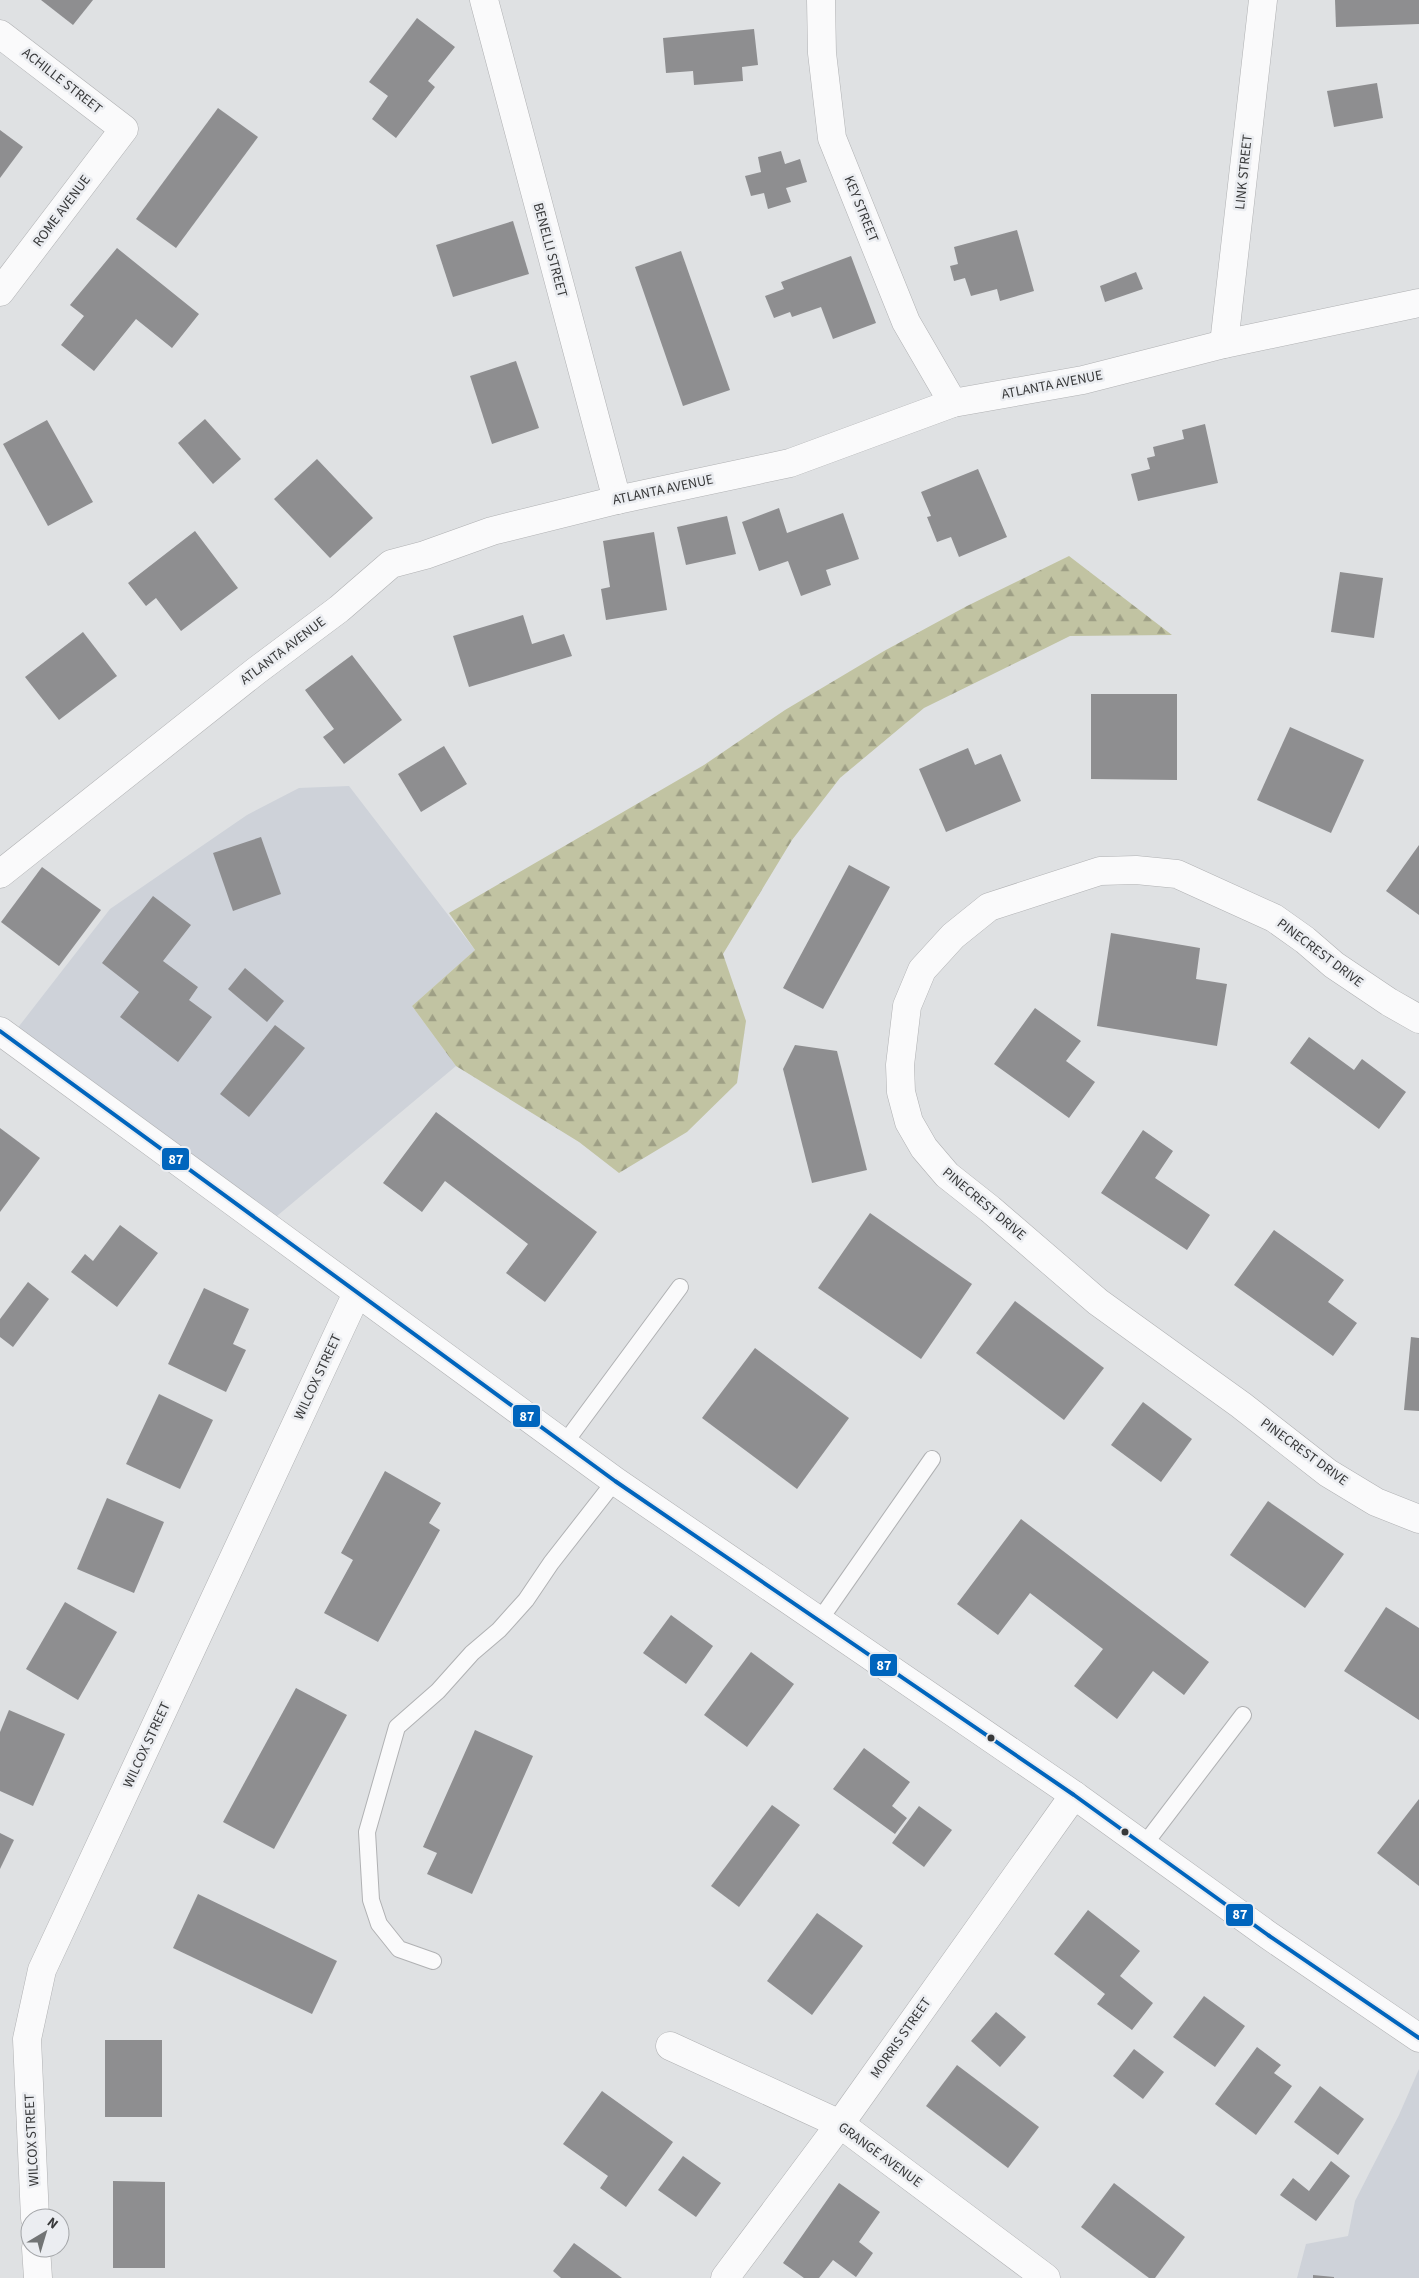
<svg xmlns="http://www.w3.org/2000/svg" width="1419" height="2278" font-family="'Source Sans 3',sans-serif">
  <defs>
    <pattern id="forest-firs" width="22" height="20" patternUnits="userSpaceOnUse" patternTransform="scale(1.25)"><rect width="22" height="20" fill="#c1c3a2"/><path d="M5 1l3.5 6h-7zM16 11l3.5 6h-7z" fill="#9e9f85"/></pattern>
  </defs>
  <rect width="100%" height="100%" fill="#dfe1e3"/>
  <!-- built -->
  <g fill="#ced2d9">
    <path d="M349,786l126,164 -63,56 44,60 -185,155 -258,-187 97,-125 137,-94 52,-27z"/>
    <path d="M1419,2069v209h-122l9,-34 42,-8 7,-35 44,-86z"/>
  </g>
  <!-- forest -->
  <path fill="url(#forest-firs)" d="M1069,556l103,79 -102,1 -146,72 -84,70 -48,62 -69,114 23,67 -9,62 -50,49 -68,41 -40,-31 -123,-76 -44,-60 63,-56 -26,-37 255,-148 81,-55 99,-59 83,-45z"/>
  <!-- building -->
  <g fill="#8e8e90">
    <path d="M41,0h52l-20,25z"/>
    <path d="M1335,0h84v24l-83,3z"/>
    <path d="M417,18l38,29 -27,34 7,6 -39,51 -24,-19 16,-23 -19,-14z"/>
    <path d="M754,29l4,36 -16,2 1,14 -49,4 -1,-14 -27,2 -3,-35z"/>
    <path d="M1377,83l6,35 -49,9 -7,-36z"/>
    <path d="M218,108l40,29 -82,111 -40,-29z"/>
    <path d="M0,130l23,17 -23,31z"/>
    <path d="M781,151l4,13 15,-5 7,23 -21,6 5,14 -23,7 -4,-16 -13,3 -6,-20 16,-4 -3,-15z"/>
    <path d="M513,221l16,53 -76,23 -17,-52z"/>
    <path d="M1017,230l17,61 -34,10 -3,-12 -26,7 -6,-18 -11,3 -4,-15 8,-2 -4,-17z"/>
    <path d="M117,248l82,66 -27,34 -36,-29 -42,52 -33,-26 23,-29 -14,-11z"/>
    <path d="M681,251l49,139 -47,16 -48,-139z"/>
    <path d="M851,256l25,67 -43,16 -12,-32 -29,10 -2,-5 -16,6 -9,-22 19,-7 -3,-7z"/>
    <path d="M1136,272l7,17 -38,13 -5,-16z"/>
    <path d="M516,361l23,67 -47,16 -22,-68z"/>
    <path d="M205,419l36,40 -28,25 -35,-41z"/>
    <path d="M47,420l46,82 -45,24 -45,-82z"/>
    <path d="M1205,424l13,59 -80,18 -7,-27 19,-5 -3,-11 8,-2 -2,-9 31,-8 -2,-9z"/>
    <path d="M317,459l56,59 -43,40 -56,-59z"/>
    <path d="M978,469l29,68 -48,20 -8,-20 -14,5 -10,-25 4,-1 -10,-24z"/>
    <path d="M779,508l8,25 56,-20 16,46 -33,11 5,15 -30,11 -13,-35 -29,10 -17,-49z"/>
    <path d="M727,516l9,38 -50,11 -9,-38z"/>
    <path d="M195,531l43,57 -57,43 -25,-33 -10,8 -18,-23z"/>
    <path d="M654,532l13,78 -61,10 -5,-31 9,-2 -7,-46z"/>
    <path d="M1340,572l43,6 -9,60 -43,-6z"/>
    <path d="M523,615l9,29 32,-10 8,22 -103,31 -16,-51z"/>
    <path d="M83,632l34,44 -58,44 -34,-43z"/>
    <path d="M352,655l50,65 -58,44 -21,-27 11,-8 -29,-39z"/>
    <path d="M1091,694h86v86l-86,-1z"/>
    <path d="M1290,727l74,33 -33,73 -74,-33z"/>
    <path d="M444,746l23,38 -46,28 -23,-38z"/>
    <path d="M968,748l7,17 26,-11 20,47 -75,31 -27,-63z"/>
    <path d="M261,837l20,57 -48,17 -20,-58z"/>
    <path d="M1419,845v70l-33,-24z"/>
    <path d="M849,865l41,22 -67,122 -40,-21z"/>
    <path d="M42,867l59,43 -42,56 -58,-44z"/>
    <path d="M153,896l38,29 -28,36 35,26 -9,13 23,17 -34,45 -58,-45 19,-25 -37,-29z"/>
    <path d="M1111,933l89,15 -4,31 31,5 -10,62 -120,-20z"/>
    <path d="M245,968l39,33 -17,21 -39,-33z"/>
    <path d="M1035,1008l46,33 -15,20 29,21 -26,36 -75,-54z"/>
    <path d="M275,1025l30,23 -56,69 -29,-23z"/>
    <path d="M1309,1037l45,33 8,-11 44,33 -27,37 -89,-66z"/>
    <path d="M795,1045l42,6 30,119 -55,13 -29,-114z"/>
    <path d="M436,1112l161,120 -52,70 -39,-29 22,-29 -83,-63 -23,31 -39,-29z"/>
    <path d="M0,1128l40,30 -40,54z"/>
    <path d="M1143,1130l30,21 -18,27 55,37 -23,35 -86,-57z"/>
    <path d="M870,1213l102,71 -51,75 -103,-71z"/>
    <path d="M120,1225l38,28 -41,54 -46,-35 14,-18 8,7z"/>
    <path d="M1274,1230l70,50 -16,22 29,21 -24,33 -99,-71z"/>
    <path d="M28,1282l21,17 -36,48 -13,-10v-18z"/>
    <path d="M204,1288l45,21 -16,35 13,6 -20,42 -58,-28z"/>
    <path d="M1015,1301l89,67 -40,52 -88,-67z"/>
    <path d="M1411,1337l8,1v73l-15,-1z"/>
    <path d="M755,1348l94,70 -52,71 -95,-71z"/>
    <path d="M159,1394l54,26 -33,69 -54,-25z"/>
    <path d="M1143,1402l49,37 -31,43 -50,-37z"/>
    <path d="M385,1471l56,32 -12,20 11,7 -62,112 -54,-29 29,-53 -12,-7z"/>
    <path d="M107,1498l57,24 -30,71 -57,-24z"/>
    <path d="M1268,1501l76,53 -39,54 -75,-53z"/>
    <path d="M1021,1519l188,143 -25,33 -31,-24 -36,48 -43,-33 29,-37 -73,-56 -32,42 -41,-31z"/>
    <path d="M65,1602l52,30 -39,68 -52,-31z"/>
    <path d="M1386,1607l33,21v92l-75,-49z"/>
    <path d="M671,1615l42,31 -27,38 -43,-31z"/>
    <path d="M751,1652l43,32 -47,63 -43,-32z"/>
    <path d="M296,1688l51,27 -73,134 -51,-27z"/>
    <path d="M9,1710l56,24 -32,72 -33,-15v-59z"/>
    <path d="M475,1730l58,26 -61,138 -45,-20 10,-21 -14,-6z"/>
    <path d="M864,1748l46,34 -18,24 15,12 -12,16 -62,-45z"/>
    <path d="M1419,1799v87l-42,-33z"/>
    <path d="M772,1805l28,20 -61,82 -28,-21z"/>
    <path d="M919,1806l33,24 -28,37 -32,-24z"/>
    <path d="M0,1833l14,7 -14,29z"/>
    <path d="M198,1894l139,67 -25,53 -139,-66z"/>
    <path d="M1088,1910l52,41 -20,25 33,27 -21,27 -35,-26 8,-10 -51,-40z"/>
    <path d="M817,1913l46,33 -51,69 -45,-34z"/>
    <path d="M1204,1996l41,30 -30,41 -42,-30z"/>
    <path d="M996,2012l30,25 -26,30 -29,-26z"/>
    <rect x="105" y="2040" width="57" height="77"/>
    <path d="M1257,2047l24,18 -7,8 18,13 -36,49 -41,-31z"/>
    <path d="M1134,2049l30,23 -21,27 -30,-23z"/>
    <path d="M957,2065l82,62 -31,41 -82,-62z"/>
    <path d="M1320,2086l44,33 -26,36 -44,-33z"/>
    <path d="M602,2091l71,51 -47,65 -26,-19 8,-12 -45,-32z"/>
    <path d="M683,2156l38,27 -25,34 -38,-27z"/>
    <path d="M1331,2161l19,15 -34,45 -36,-26 13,-17 16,13z"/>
    <path d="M113,2181l52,1v86h-52z"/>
    <path d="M839,2183l41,29 -21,30 14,11 -17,24 -23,-17 -14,18h-15l-21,-15z"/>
    <path d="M1114,2183l71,54 -30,41h-6l-68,-51z"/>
    <path d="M574,2243l48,35h-61l-8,-7z"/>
    <path d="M1313,2275l21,2v1h-21z"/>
  </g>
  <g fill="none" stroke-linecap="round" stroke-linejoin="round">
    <defs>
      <g id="service">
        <path d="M564,1444l116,-157"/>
        <path d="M819,1621l113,-162"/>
        <path d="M1144,1845l99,-130"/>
        <path d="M433,1961l-34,-12 -20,-25 -8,-24 -4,-68 30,-105 41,-36 34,-38 27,-23 27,-30 25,-37 64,-82"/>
      </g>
      <g id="minor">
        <path d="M484,0l133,500"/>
        <path d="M821,0l1,53 10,85 74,184 47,81"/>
        <path d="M0,34l124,95 -124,163"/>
        <path d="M1224,344l39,-344"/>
        <path d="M0,874l256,-203 83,-62 52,-45 34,-9 67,-24 125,-31 173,-37 163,-60 130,-23 141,-36 195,-41"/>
        <path d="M1419,1019l-30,-17 -55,-37 -29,-25 -31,-22 -97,-44 -41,-4 -36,1 -111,36 -36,29 -31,34 -15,36 -7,59 1,27 8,30 15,26 23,27 43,34 108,93 143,103 87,68 48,29 43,17"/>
        <path d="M670,2046l170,78 206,154"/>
        <path d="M35,2218l-8,-179 15,-69 315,-677"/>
        <path d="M36,2248l2,30"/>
        <path d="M725,2278l115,-154 234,-329"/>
      </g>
      <path id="primary" d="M0,1031l615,450 459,314 194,140 151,103"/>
    </defs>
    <!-- service casing -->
    <use href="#service" stroke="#b0b1b3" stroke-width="18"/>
    <!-- minor casing -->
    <use href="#minor" stroke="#b0b1b3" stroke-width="29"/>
    <!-- primary casing -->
    <use href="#primary" stroke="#b0b1b3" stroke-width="29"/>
    <!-- service -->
    <use href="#service" stroke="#fafafb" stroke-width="16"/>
    <!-- minor -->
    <use href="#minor" stroke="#fafafb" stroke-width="28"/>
    <!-- primary -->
    <use href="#primary" stroke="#fafafb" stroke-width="28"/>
    <defs>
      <path id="bus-1" d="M0,1031l615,450 459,314 194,140 151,103"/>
    </defs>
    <!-- bus-1 casing -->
    <use href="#bus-1" stroke="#ebedf1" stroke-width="8"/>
    <!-- bus-1 -->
    <use href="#bus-1" stroke="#0065bd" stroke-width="4"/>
  </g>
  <!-- markers -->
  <g fill="#38393a" stroke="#ebedf1" stroke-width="2">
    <circle cx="991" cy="1738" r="4.5"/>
    <circle cx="1125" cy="1832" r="4.5"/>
  </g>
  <g text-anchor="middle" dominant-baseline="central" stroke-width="5" stroke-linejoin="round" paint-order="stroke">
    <!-- street labels -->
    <g font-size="14" fill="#38393a" stroke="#ebedf1">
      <text transform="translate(62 81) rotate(38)">ACHILLE STREET</text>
      <text transform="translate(1244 172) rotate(-84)">LINK STREET</text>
      <text transform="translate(861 209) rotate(68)">KEY STREET</text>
      <text transform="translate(62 211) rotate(-53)">ROME AVENUE</text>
      <text transform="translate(550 250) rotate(75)">BENELLI STREET</text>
      <text transform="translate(1052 385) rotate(-11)">ATLANTA AVENUE</text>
      <text transform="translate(663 490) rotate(-12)">ATLANTA AVENUE</text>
      <text transform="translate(283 651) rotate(-37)">ATLANTA AVENUE</text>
      <text transform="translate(1320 953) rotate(37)">PINECREST DRIVE</text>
      <text transform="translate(984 1204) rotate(40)">PINECREST DRIVE</text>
      <text transform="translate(318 1377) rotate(-65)">WILCOX STREET</text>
      <text transform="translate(1304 1452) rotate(36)">PINECREST DRIVE</text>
      <text transform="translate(147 1745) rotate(-65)">WILCOX STREET</text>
      <text transform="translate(901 2038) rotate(-55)">MORRIS STREET</text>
      <text transform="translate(32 2140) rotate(-93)">WILCOX STREET</text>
      <text transform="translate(880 2155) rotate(36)">GRANGE AVENUE</text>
    </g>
  </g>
  <g stroke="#ebedf1" stroke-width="2">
    <rect x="161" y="1147" width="29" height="24" rx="5" fill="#0065bd"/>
    <rect x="512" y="1404" width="29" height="24" rx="5" fill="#0065bd"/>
    <rect x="869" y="1653" width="29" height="24" rx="5" fill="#0065bd"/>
    <rect x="1225" y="1903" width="29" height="24" rx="5" fill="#0065bd"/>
  </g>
  <g font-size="14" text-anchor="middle" font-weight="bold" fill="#fff">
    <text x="176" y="1164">87</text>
    <text x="527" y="1421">87</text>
    <text x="884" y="1670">87</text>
    <text x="1240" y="1919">87</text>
  </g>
  <!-- north arrow -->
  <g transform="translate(45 2233) rotate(38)"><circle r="24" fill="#ebedf1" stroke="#a3a5a8"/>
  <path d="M0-4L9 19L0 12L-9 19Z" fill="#727475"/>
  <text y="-8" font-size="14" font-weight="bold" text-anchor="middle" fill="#38393a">N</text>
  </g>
</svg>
